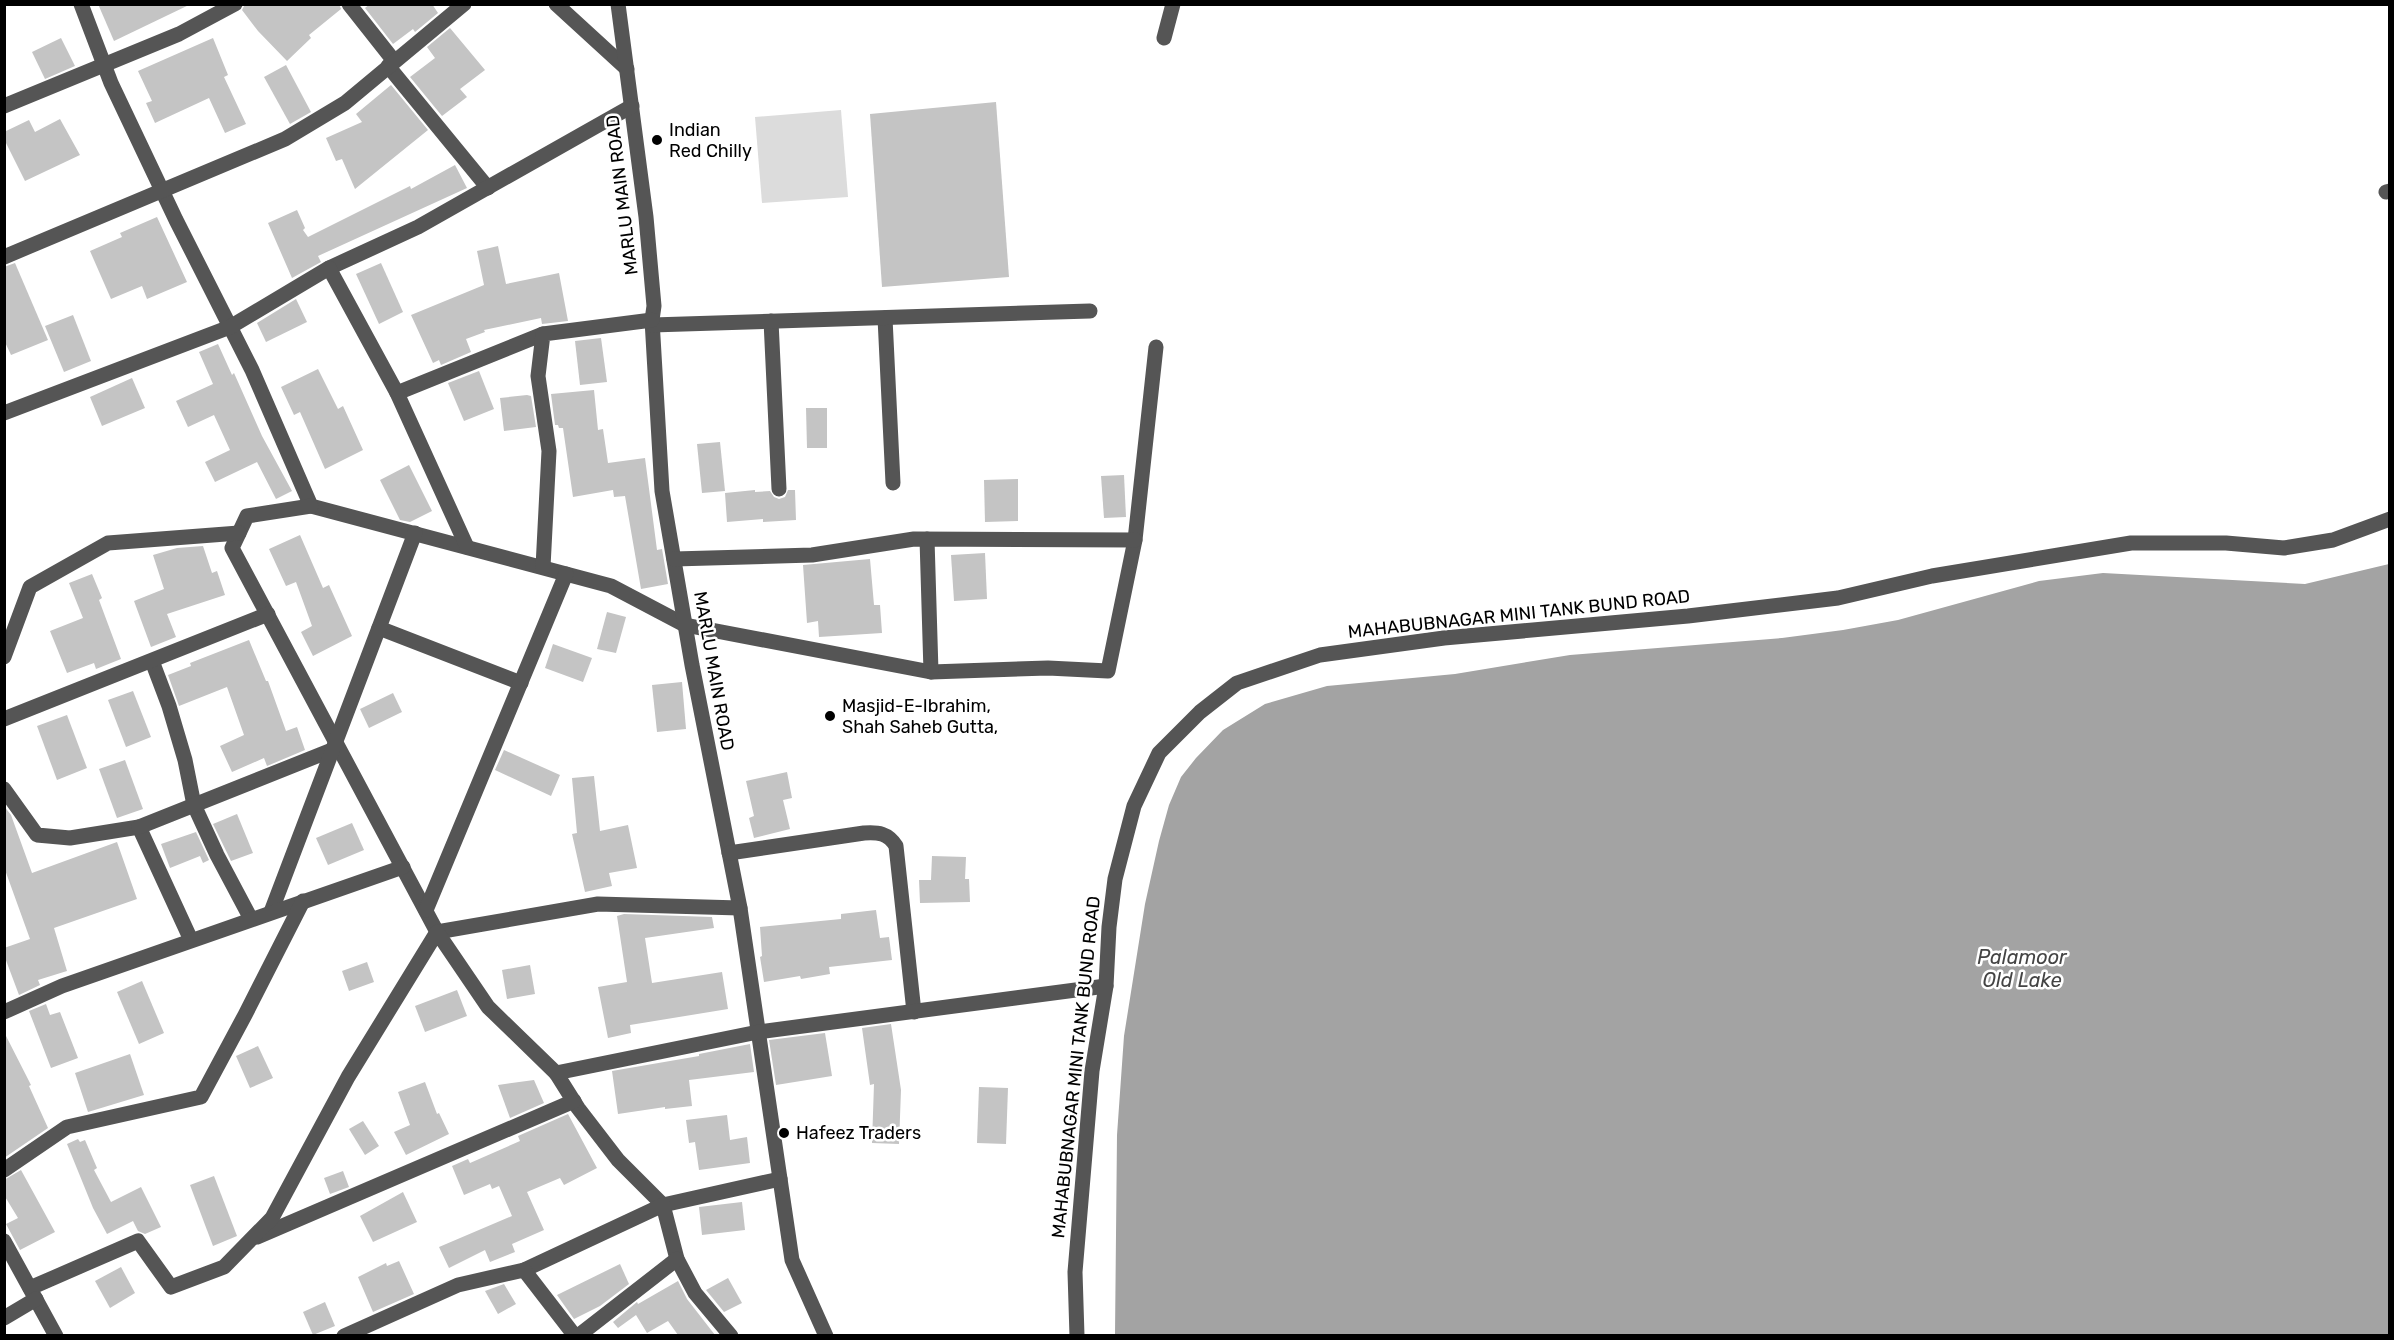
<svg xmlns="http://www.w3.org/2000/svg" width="2394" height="1340" font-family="Rubik,sans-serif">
  <rect width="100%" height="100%" fill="#fff"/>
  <!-- green -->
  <path fill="#dcdcdc" d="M841,110l7,87 -86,6 -7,-86z"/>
  <!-- water -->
  <path fill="#a3a3a3" d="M2389,564v771h-1274l2,-200 7,-99 21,-132 14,-63 10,-36 12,-28 15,-19 27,-28 42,-26 62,-18 128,-12 115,-19 212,-17 61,-8 55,-10 141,-39 64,-8 202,11z"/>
  <!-- building -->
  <g fill="#c4c4c4">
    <path d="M98,4h93l-77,37z"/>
    <path d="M245,4h94l2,5 -32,26 2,3 -24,23 -29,-30 -16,-21z"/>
    <path d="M370,4h62l6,9 -23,19 -2,-3 -20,15 -28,-36z"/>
    <path d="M450,28l35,42 -25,19 7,8 -25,19 -32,-39 25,-19 -8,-11z"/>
    <path d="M61,38l14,28 -30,13 -13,-27z"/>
    <path d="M213,38l15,37 -4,2 22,47 -21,9 -16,-35 -54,25 -9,-20 6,-2 -14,-30z"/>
    <path d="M286,65l25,47 -21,12 -26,-47z"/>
    <path d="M391,85l37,45 -73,59 -13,-30 -6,2 -10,-23 36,-16 -6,-8z"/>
    <path d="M996,102l13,175 -127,10 -12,-173z"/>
    <path d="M60,119l20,36 -55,26 -21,-42v-7l25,-12 6,12z"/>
    <path d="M455,165l12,23 -149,68 3,6 -29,16 -24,-55 29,-13 8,18 -2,2 5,7 102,-51 1,3z"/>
    <path d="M157,217l30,65 -40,17 -5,-13 -31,13 -21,-48 32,-14 -2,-4z"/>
    <path d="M498,246l8,38 53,-11 9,48 -26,3 -1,-6 -57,12 1,2 -19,7 5,13 -30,13 -2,-5 -6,3 -22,-48 73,-30 -7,-34z"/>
    <path d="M15,263l33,77 -37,15 -7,-15v-73z"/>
    <path d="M381,263l22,49 -24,12 -23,-50z"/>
    <path d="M296,299l11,23 -41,20 -9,-19z"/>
    <path d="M73,315l18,46 -27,11 -19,-46z"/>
    <path d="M601,338l6,44 -27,3 -5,-44z"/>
    <path d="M218,344l14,31 2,-2 28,63 30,55 -16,8 -19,-37 -42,20 -10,-20 25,-12 -16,-35 -26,12 -12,-26 37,-17 -14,-32z"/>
    <path d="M318,369l20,40 5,-3 20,44 -38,19 -25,-57 -6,3 -13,-28z"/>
    <path d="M479,371l15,38 -30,12 -16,-38z"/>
    <path d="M132,378l13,30 -43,18 -12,-29z"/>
    <path d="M594,390l4,40 5,-1 5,34 37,-5 12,92 5,-1 6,35 -27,5 -16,-93 -11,1 -1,-7 -40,7 -10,-69h-4l-1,-3h-3l-4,-31z"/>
    <path d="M527,395l4,1 5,31 -32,4 -4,-33z"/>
    <path d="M806,408h21v40h-20z"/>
    <path d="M720,442l5,49 -23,2 -5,-49z"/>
    <path d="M409,465l23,46 -22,11 -10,-2 -20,-40z"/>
    <path d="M1124,475l2,42 -22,1 -3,-42z"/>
    <path d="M1018,479v42l-33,1 -1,-42z"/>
    <path d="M755,490v2l15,-1 4,6 5,2 6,-2 3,-7h7l1,30 -33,2v-3l-36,3 -2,-29z"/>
    <path d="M300,535l23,53 6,-3 23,51 -39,20 -12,-24 11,-6 -16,-44 -10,4 -17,-37z"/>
    <path d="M203,546l9,27 5,-2 8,24 -58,19 9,23 -25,10 -17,-46 30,-12 -11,-34 24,-7z"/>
    <path d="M985,553l2,46 -33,2 -3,-46z"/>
    <path d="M870,559l4,46h6l2,28 -63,4 -1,-16 -11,2 -4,-58z"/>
    <path d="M92,574l10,24 -3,2 22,59 -25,10 -2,-6 -27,10 -17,-42 33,-13 -14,-35z"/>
    <path d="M607,612l19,5 -10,36 -19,-4z"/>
    <path d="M249,640l17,41h2l18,50 11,-4 8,23 -38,16 -3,-8 -32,14 -12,-26 24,-11 -17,-48 -48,19 -11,-31 23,-9 -1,-3z"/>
    <path d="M553,644l39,14 -9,24 -38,-14z"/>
    <path d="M682,682l4,47 -29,3 -5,-47z"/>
    <path d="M133,691l18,46 -25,10 -18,-47z"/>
    <path d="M393,693l9,19 -33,16 -9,-19z"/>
    <path d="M67,715l20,53 -30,12 -20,-54z"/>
    <path d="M504,750l56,25 -9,21 -56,-26z"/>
    <path d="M125,760l18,49 -26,9 -18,-49z"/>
    <path d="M787,772l5,26 -9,2 7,29 -36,9 -5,-20 5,-2 -8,-35z"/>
    <path d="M594,776l6,55 28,-6 9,43 -28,5 3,13 -27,6 -13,-58 5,-1 -5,-55z"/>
    <path d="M4,806l7,9 21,58 85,-31 20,57 -83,29 13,43 -29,9 2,5 -21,10 -15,-40v-7l26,-9 -26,-72z"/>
    <path d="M237,814l16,39 -22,8 -18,-37z"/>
    <path d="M352,823l12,27 -36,15 -12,-27z"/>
    <path d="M196,832l13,28 -6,3 -3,-7 -30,12 -9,-24z"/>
    <path d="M932,856l34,1 -1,22h4l1,23 -50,1 -1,-23h12z"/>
    <path d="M876,910l4,28 9,-1 3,23 -63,7 1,7 -29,5 -1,-3 -36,6 -4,-25 2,-1 -2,-29 81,-8v-5z"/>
    <path d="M624,914l88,3 2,11 -69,10 7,45 70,-11 6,37 -98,16 1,8 -23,5 -10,-51 29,-5 -10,-66z"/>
    <path d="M367,962l7,20 -25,9 -7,-20z"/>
    <path d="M530,965l5,29 -28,5 -5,-29z"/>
    <path d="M142,981l22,52 -25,11 -22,-52z"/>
    <path d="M457,990l10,26 -42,16 -10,-26z"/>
    <path d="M46,1004l4,11 10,-3 18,46 -27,10 -22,-57z"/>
    <path d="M891,1024l10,66 -2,54 -27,-1 2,-59 -4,1 -8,-57z"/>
    <path d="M4,1032l27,53 -2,1 19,42 -44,30z"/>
    <path d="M825,1033l7,43 -56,9 -7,-45z"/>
    <path d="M750,1044l4,28 -65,8 3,26 -27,3v-2l-47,7 -6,-43 87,-15v-2z"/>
    <path d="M258,1046l15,32 -23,10 -14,-32z"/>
    <path d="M130,1054l14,41 -56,17 -13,-39z"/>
    <path d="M534,1080l10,23 -34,15 -12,-33z"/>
    <path d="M425,1082l12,32 2,-1 10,21 -43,21 -12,-23 16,-7 -12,-33z"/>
    <path d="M979,1087l29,1 -2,56 -29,-1z"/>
    <path d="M568,1114l29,54 -33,17 -4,-7 -33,14 17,38 -32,14 3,8 -25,10 -5,-12 -36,18 -10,-21 73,-31 -13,-30 -7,3 -2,-5 -26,11 -12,-29 16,-7 2,4 50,-22 -2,-5z"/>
    <path d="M727,1115l3,25 17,-3 3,26 -51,7 -4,-28 -6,1 -3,-23z"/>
    <path d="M363,1121l16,25 -14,9 -16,-26z"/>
    <path d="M78,1139l2,3 5,-2 12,28 -3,2 17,32 30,-15 20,40 -16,7 -7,-3 -5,-10 -26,13 -14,-26 -26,-64z"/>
    <path d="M21,1170l34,62 -35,18 -14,-26 12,-6 -14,-23v-15z"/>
    <path d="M343,1171l6,16 -19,7 -6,-16z"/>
    <path d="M214,1176l23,60 -24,10 -23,-61z"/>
    <path d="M403,1192l14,30 -44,20 -13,-26z"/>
    <path d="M742,1202l3,28 -43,5 -3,-28z"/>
    <path d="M399,1261l15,33 -41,18 -15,-35 28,-14 1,3z"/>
    <path d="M620,1264l9,20 -29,22 -26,13 -17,-24z"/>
    <path d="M121,1267l14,26 -25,15 -15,-27z"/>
    <path d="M728,1278l14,25 -18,9 -18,-22z"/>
    <path d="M678,1281l9,18 28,36h-37l-10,-14 -21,12 -11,-18 -18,13 -5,-6 24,-20 1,2z"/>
    <path d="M504,1284l12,20 -18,10 -13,-23z"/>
    <path d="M325,1302l10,24 -22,9 -10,-23z"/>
  </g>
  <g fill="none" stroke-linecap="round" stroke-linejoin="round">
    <!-- minor -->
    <g stroke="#555" stroke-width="15">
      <path d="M81,4l30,79 65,137 76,150 59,136 300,80 74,39 246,47 117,-4 60,3 27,-131 21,-193"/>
      <path d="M349,4l45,57"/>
      <path d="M556,4l71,65"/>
      <path d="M618,4l28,213 8,89 -2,14 10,171 30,174 48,243 52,352 34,76"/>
      <path d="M1164,38l9,-34"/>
      <path d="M388,66l100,122"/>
      <path d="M4,106l175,-72 56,-30"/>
      <path d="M2386,192l4,-1"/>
      <path d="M4,257l281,-118 60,-36 119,-99"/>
      <path d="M329,268l89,-41 214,-121"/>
      <path d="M885,318l8,165"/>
      <path d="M771,321l8,168"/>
      <path d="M652,325l438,-14"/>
      <path d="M397,393l146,-59"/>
      <path d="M4,413l226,-86 99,-59 68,125 70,154"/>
      <path d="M311,506l-64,10 -15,32 205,384 161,-28 142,4"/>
      <path d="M927,539l4,133"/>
      <path d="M674,559l138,-4 102,-16 221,1"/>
      <path d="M543,567l6,-116 -11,-75 5,-42 109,-14"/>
      <path d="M379,628l142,55"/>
      <path d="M4,657l26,-70 78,-44 131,-10"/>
      <path d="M152,661l17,45 16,54 9,45 23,50 34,64"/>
      <path d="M4,719l264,-105"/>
      <path d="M4,789l33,46 33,3 69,-11 52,113"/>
      <path d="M139,827l193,-77"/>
      <path d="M729,853l135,-20c14,-1 24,0 32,13l18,166"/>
      <path d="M426,910l140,-336"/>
      <path d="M271,912l144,-379"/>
      <path d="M4,1012l58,-26 341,-119"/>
      <path d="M556,1073l22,35 40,52 45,45 117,-26"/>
      <path d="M4,1170l63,-43 134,-30 44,-82 58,-114"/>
      <path d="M257,1237l317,-136"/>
      <path d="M4,1241l52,95"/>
      <path d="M524,1270l139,-65 14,54 18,34 36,43"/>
      <path d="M30,1288l108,-47 33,46 53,-20 48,-49 76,-141 89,-145 51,75 68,66 202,-41 348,-46"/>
      <path d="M4,1318l32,-19"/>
      <path d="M344,1336l114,-51 66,-15 51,66"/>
      <path d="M578,1336l99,-77"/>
      <path d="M1077,1336l-2,-64 17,-201 14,-85 3,-59 6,-48 19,-73 25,-53 41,-41 37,-29 83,-28 124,-17 244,-22 150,-18 94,-22 199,-33h95l58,5 49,-8 57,-21"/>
    </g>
  </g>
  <!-- markers -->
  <g fill="#000" stroke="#fff" stroke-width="2">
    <circle cx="657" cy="140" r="6"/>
    <circle cx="830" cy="716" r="6"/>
    <circle cx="784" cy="1133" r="6"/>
  </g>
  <g text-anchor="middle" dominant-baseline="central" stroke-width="5" stroke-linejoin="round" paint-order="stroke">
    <!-- poi labels -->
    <g font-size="18" fill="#000" stroke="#fff" text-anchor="start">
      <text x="669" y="130">Indian<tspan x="669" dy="21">Red Chilly</tspan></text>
      <text x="842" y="706">Masjid-E-Ibrahim,<tspan x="842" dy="21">Shah Saheb Gutta,</tspan></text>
      <text x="796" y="1133">Hafeez Traders</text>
    </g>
    <!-- street labels -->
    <g font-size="18" fill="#000" stroke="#fff">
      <text transform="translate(622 195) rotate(-97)">MARLU MAIN ROAD</text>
      <text transform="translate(1519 614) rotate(-6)">MAHABUBNAGAR MINI TANK BUND ROAD</text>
      <text transform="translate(714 671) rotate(80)">MARLU MAIN ROAD</text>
      <text transform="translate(1076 1067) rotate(-84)">MAHABUBNAGAR MINI TANK BUND ROAD</text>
    </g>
    <!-- water labels -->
    <g font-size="20" font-style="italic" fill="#444" stroke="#fff">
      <text x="2022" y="957">Palamoor<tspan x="2022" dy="23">Old Lake</tspan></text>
    </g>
  </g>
  <!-- border -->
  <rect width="2394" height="1340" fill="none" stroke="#000000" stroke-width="12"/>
</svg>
